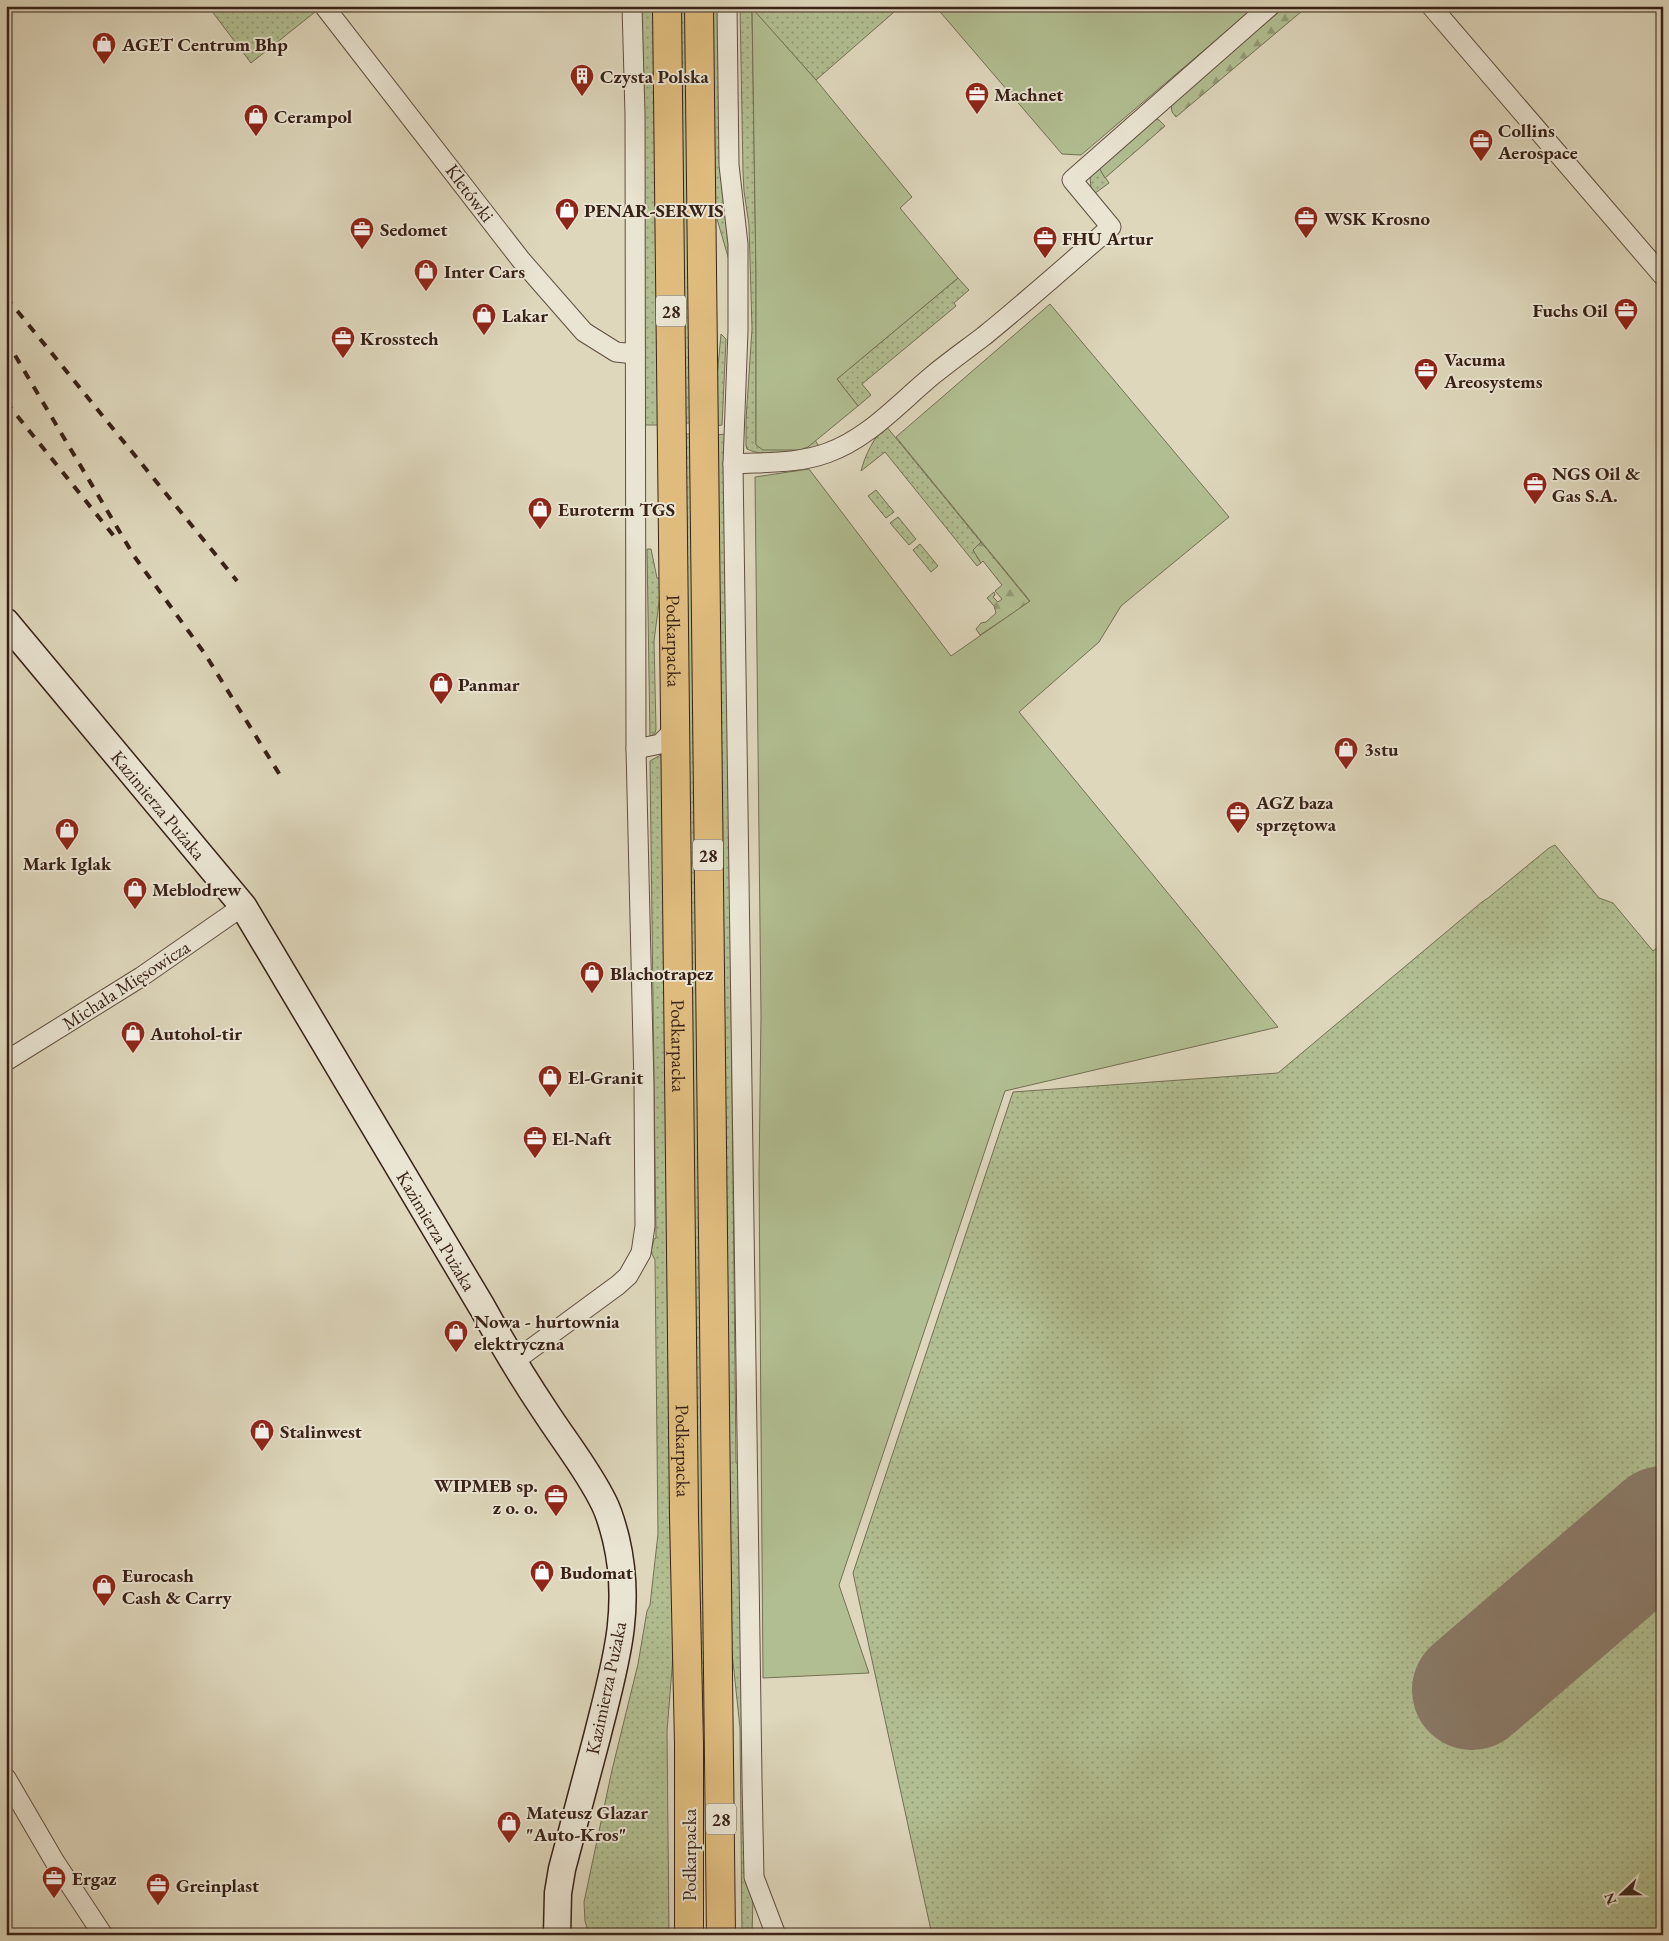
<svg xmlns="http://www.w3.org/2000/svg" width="1669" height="1941" font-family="'EB Garamond',serif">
  <defs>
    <pattern id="grass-dots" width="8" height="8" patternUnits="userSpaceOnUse" patternTransform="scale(1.25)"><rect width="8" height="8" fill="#b1be91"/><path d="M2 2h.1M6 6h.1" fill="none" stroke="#919a75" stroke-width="1.8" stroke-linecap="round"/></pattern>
    <pattern id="forest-firs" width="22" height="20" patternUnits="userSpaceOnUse" patternTransform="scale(1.25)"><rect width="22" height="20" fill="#b1be91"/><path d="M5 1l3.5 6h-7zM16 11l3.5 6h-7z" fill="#919a75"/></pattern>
  </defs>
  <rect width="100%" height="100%" fill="#ded7bc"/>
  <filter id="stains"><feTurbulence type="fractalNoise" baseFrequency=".004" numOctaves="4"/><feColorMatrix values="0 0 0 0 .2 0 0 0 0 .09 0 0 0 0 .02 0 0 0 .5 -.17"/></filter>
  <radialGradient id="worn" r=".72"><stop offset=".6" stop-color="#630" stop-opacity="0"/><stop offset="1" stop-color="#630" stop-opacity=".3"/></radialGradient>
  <!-- grass -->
  <g fill="url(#grass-dots)" stroke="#747054">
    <path d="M208,6h103l4,6 -64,51z"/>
    <path d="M641,6h15l4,419h-15z"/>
    <path d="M678,6h10l4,417h-9z"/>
    <path d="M710,6h9l10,232 2,111 -2,-89 -12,-41 -3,-4z"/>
    <path d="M740,6h161l-85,74 -64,-71 4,267v168l52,3 7,-7 5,8c-19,6 -55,10 -73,1l-1,-3v-26l6,-91 -3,-104 -5,-34 -1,-19z"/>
    <path d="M1098,166l11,17 -15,11 -3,-5 -1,-13z"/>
    <path d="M958,278l11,12 -15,13 2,3 -94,78 9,11 -13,11 -21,-27z"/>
    <path d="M721,334l5,5 -4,86 -7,1 1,-39z"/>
    <path d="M886,426l95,116 -8,8 8,13 -4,3 -92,-114 -24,19c4,-16 13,-34 25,-45z"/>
    <path d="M683,434h10l12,1306 -9,-127z"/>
    <path d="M725,434l11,1029h2l3,170 12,266 -1,36h-10l-2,-207 -11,-104 -13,-1189z"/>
    <path d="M876,490l18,22 -8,6 -18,-22z"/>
    <path d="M898,517l18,22 -7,6 -19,-22z"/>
    <path d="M920,544l18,22 -7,6 -18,-22z"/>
    <path d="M647,549h4l6,29 5,1 -8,62 2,88 -1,4 -5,4z"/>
    <path d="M664,753l11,879 -8,99 2,204h-80l-4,-14 -1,-19 28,-132 26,-106 9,-53 3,-6 8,-71 -3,-274 -4,-8 3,-13 2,-1 -6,-477z"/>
    <path d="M1555,845l44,53 14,5 40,48 10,-8v992h-731l-79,-362 160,-481 265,-19 204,-171 6,-4 61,-50z"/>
  </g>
  <!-- forest -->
  <g fill="url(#forest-firs)" stroke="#747054">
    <path d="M1286,6h22l-132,111 -4,-5 -1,-9z"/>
    <path d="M1152,118l7,2 6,6 -60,52 -7,-12z"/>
    <path d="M981,542l49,60 -50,33 -4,-6 5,-6 5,-1 10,-9 -2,-7 -7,-8 7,-6 1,3 -2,2 5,5 4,-3 -7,-8 7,-6 -19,-24 -2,2 -8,-13z"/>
  </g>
  <!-- green -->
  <g fill="#b1be91" stroke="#747054">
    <path d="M935,6h138l4,5 6,-5h173l-175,149 -19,-1z"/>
    <path d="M752,8l64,72 96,117 -12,11 58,70 -121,101 21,27 -50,41 -9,3h-36l-7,-5v-169z"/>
    <path d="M1050,304l179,213 -108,89 -22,36 -80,70 259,315 -273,64 -166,494 30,88 -106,5 -4,-504 2,-158 -6,-539 54,-8 142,187 79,-55 -134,-164z"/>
  </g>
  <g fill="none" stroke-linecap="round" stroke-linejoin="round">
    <!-- runway -->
    <path stroke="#8b7c6a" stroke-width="120" d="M1472,1690l191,-164"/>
    <defs>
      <g id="street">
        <path d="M324,6l197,254 63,72 32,20 19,2"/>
        <path d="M727,6l2,159 9,79v87l-5,133 19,1316 2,97 22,58"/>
        <path d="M1431,6l232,270"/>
        <path d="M733,464c32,-2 64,0 94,-11 42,-15 72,-50 106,-78 17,-14 34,-26 51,-39 43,-35 85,-72 127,-109l-39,-47 198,-174"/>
        <path d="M636,749l24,-5 15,-15"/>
        <path d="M6,1061l135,-84 102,-71"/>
        <path d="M513,1362l105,-77 10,-9 13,-23 4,-27 -1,-140 -8,-337 -1,-635 -3,-108"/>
        <path d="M6,1778l49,84 48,73"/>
      </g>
      <g id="secondary">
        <path id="s1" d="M6,622l237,284 239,401c20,36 40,70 63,104 20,31 43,59 59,92 6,12 9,24 12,36 17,72 -2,129 -19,198 -12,44 -23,88 -35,132l-4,24 -1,42"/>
      </g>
      <g id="primary">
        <path id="s2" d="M667,6l17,1510 5,228v191"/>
        <path d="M699,6l22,1929"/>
      </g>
    </defs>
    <!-- street casing -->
    <use href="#street" stroke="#624e40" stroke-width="21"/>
    <!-- secondary casing -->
    <use href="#secondary" stroke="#382117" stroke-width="29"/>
    <!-- primary casing -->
    <use href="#primary" stroke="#382117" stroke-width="30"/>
    <!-- street -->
    <use href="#street" stroke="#eae5d3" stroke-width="19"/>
    <!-- secondary -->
    <use href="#secondary" stroke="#eae5d3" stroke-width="26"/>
    <!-- primary -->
    <use href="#primary" stroke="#dfbc7e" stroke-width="28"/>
    <!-- rail -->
    <g stroke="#382117" stroke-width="4" stroke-dasharray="9 9" stroke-linecap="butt">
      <path d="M6,297l231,284"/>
      <path d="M6,340l128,216 71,98 78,126"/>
      <path d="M6,402l112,139"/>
    </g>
  </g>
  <!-- icons -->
  <defs>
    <symbol id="shop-pin" viewBox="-11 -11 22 30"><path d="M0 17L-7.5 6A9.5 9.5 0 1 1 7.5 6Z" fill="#8f2418" stroke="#eae5d3"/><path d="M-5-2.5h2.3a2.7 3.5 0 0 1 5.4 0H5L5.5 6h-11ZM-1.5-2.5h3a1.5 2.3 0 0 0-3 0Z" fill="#fff"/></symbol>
    <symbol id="building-pin" viewBox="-11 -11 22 30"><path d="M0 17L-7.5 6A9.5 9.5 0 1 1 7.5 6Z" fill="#8f2418" stroke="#eae5d3"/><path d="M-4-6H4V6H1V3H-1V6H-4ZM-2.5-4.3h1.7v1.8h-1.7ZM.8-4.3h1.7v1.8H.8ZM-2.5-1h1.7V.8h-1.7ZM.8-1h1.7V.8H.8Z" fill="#fff"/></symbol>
    <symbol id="office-pin" viewBox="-11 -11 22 30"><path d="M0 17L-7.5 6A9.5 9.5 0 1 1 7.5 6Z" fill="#8f2418" stroke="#eae5d3"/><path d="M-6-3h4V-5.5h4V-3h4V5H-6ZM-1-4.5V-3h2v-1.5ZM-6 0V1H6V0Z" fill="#fff"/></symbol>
  </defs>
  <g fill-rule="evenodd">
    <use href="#shop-pin" x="90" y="30" width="28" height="38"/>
    <use href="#building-pin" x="568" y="62" width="28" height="38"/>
    <use href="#office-pin" x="963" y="80" width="28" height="38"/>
    <use href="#shop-pin" x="242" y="102" width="28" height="38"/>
    <use href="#office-pin" x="1467" y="127" width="28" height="38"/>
    <use href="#shop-pin" x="553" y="196" width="28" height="38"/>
    <use href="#office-pin" x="1292" y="204" width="28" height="38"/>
    <use href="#office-pin" x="348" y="215" width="28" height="38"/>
    <use href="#office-pin" x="1031" y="224" width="28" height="38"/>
    <use href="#shop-pin" x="412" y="257" width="28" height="38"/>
    <use href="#office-pin" x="1612" y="296" width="28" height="38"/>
    <use href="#shop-pin" x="470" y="301" width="28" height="38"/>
    <use href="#office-pin" x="329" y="324" width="28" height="38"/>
    <use href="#office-pin" x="1412" y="356" width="28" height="38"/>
    <use href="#office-pin" x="1521" y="470" width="28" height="38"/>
    <use href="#shop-pin" x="526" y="495" width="28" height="38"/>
    <use href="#shop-pin" x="427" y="670" width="28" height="38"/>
    <use href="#shop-pin" x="1332" y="735" width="28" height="38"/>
    <use href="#office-pin" x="1224" y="799" width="28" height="38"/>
    <use href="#shop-pin" x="53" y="816" width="28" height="38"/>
    <use href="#shop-pin" x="121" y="875" width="28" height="38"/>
    <use href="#shop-pin" x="578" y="959" width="28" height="38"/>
    <use href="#shop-pin" x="119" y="1019" width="28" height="38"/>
    <use href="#shop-pin" x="536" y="1063" width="28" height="38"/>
    <use href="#office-pin" x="521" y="1124" width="28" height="38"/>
    <use href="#shop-pin" x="442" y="1318" width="28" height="38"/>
    <use href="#shop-pin" x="248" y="1417" width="28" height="38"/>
    <use href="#office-pin" x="542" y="1482" width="28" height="38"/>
    <use href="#shop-pin" x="528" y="1558" width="28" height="38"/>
    <use href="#shop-pin" x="90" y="1572" width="28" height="38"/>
    <use href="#shop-pin" x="495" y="1809" width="28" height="38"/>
    <use href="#office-pin" x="40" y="1864" width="28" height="38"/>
    <use href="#office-pin" x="144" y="1871" width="28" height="38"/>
  </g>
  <g text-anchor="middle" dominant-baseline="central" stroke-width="4" stroke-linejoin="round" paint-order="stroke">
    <!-- shield labels -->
    <g fill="#eae5d3" stroke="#6d5c4f" stroke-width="1">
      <rect x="656" y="295.5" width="30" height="31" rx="4"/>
      <rect x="693" y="839.5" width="30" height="31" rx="4"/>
      <rect x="706" y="1803.5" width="30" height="31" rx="4"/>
    </g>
    <g font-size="18" font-weight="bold" fill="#382117">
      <text x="671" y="311">28</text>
      <text x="708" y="855">28</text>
      <text x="721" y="1819">28</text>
    </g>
    <!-- poi labels -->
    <g font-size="19" font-weight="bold" fill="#382117" stroke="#eae5d3" text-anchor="start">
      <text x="122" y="44">AGET Centrum Bhp</text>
      <text x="600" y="76">Czysta Polska</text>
      <text x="994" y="94">Machnet</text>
      <text x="274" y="116">Cerampol</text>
      <text x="1498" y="130">Collins<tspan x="1498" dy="22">Aerospace</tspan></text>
      <text x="584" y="210">PENAR-SERWIS</text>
      <text x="1324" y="218">WSK Krosno</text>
      <text x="380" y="229">Sedomet</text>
      <text x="1062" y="238">FHU Artur</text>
      <text x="444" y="271">Inter Cars</text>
      <text x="1608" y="310" text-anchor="end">Fuchs Oil</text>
      <text x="502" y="315">Lakar</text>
      <text x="360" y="338">Krosstech</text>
      <text x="1444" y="359">Vacuma<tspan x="1444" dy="22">Areosystems</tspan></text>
      <text x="1552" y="473">NGS Oil &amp;<tspan x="1552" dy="22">Gas S.A.</tspan></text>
      <text x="558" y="509">Euroterm TGS</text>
      <text x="458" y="684">Panmar</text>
      <text x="1364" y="749">3stu</text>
      <text x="1256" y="802">AGZ baza<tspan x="1256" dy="22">sprzętowa</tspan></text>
      <text x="67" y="863" text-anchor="middle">Mark Iglak</text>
      <text x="152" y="889">Meblodrew</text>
      <text x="610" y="973">Blachotrapez</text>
      <text x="150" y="1033">Autohol-tir</text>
      <text x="568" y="1077">El-Granit</text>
      <text x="552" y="1138">El-Naft</text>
      <text x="474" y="1321">Nowa - hurtownia<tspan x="474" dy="22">elektryczna</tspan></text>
      <text x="280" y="1431">Stalinwest</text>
      <text x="538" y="1485" text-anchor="end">WIPMEB sp.<tspan x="538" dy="22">z o. o.</tspan></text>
      <text x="560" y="1572">Budomat</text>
      <text x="122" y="1575">Eurocash<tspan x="122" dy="22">Cash &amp; Carry</tspan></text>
      <text x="526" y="1812">Mateusz Glazar<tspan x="526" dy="22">"Auto-Kros"</tspan></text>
      <text x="72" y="1878">Ergaz</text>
      <text x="176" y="1885">Greinplast</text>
    </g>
    <!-- street labels -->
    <g font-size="19" fill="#382117" stroke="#eae5d3">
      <text transform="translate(470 193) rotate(53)">Kletówki</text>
      <text stroke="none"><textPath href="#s2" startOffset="635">Podkarpacka</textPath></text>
      <text stroke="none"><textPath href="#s1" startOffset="238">Kazimierza Pużaka</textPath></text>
      <text transform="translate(126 985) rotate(-33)">Michała Mięsowicza</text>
      <text stroke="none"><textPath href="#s2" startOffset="1040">Podkarpacka</textPath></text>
      <text stroke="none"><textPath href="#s1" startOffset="748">Kazimierza Pużaka</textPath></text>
      <text stroke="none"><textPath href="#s2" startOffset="1445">Podkarpacka</textPath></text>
      <text transform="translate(606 1688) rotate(-78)">Kazimierza Pużaka</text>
      <text transform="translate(689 1855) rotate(-90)">Podkarpacka</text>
    </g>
  </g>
  <!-- margin -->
  <rect width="1669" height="1941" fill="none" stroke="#ded7bc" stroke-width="25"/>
  <rect x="8" y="8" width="1654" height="1926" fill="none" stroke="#382117" stroke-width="2.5"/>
  <rect x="12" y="12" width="1644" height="1916" fill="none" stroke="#382117"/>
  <!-- north arrow -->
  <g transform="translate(1622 1894) rotate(248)" stroke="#eae5d3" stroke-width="4" paint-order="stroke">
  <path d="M0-4L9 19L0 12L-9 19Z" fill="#382117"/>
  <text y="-8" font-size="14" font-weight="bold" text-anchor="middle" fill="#382117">N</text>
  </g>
  <rect width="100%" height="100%" filter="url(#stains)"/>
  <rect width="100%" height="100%" fill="url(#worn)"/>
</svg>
